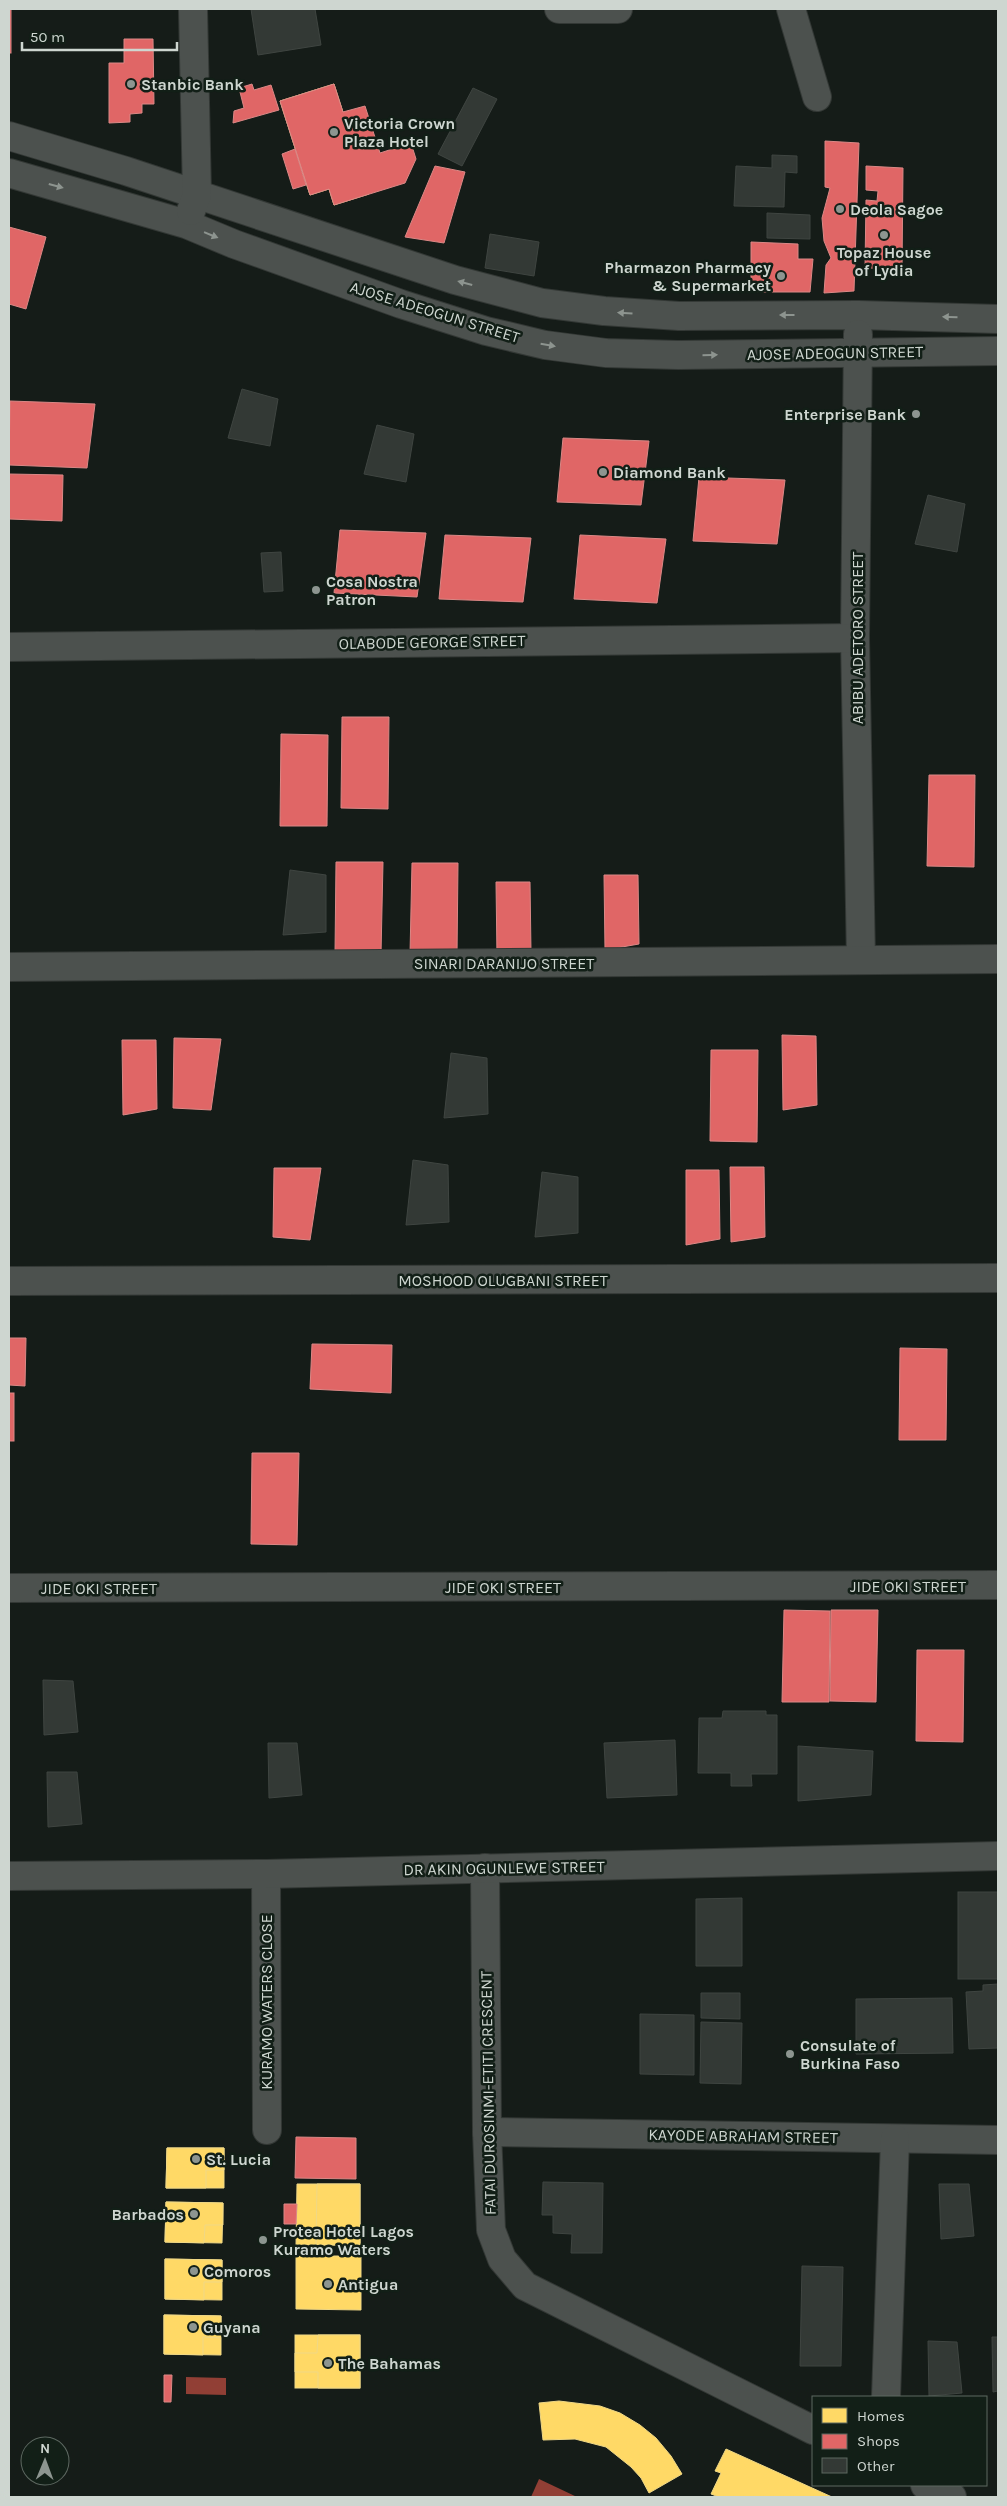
<svg xmlns="http://www.w3.org/2000/svg" width="1007" height="2506" font-family="Karla,sans-serif">
  <rect width="100%" height="100%" fill="#151c18"/>
  <!-- water -->
  <g fill="#913f35">
    <path d="M186,2377l40,1v17l-40,-1z"/>
    <path d="M539,2479l38,18h-46z"/>
  </g>
  <!-- homes -->
  <g fill="#ffd966" stroke="#f0d886">
    <path d="M334,84l35,110 -35,11 -5,-16 -19,6 -30,-94z"/>
    <path d="M167,2148h57v40h-58z"/>
    <path d="M167,2148h57v22h-18v18h-40z"/>
    <path d="M297,2184h63v61h-64z"/>
    <path d="M317,2184h43v61h-44z"/>
    <path d="M166,2202l57,1 -1,40 -57,-1z"/>
    <path d="M166,2202l57,1v22h-18l-1,18 -39,-1z"/>
    <path d="M296,2256h65v54l-65,-1z"/>
    <path d="M165,2259l57,1v40l-57,-1z"/>
    <path d="M165,2259l57,1v22h-18v18l-39,-1z"/>
    <path d="M164,2315l57,1v39l-57,-1z"/>
    <path d="M164,2315l57,1v22l-18,-1v18l-39,-1z"/>
    <rect x="295" y="2335" width="65" height="53"/>
    <path d="M318,2335h42v53h-42v-16h-23v-19h22z"/>
    <path d="M559,2401l41,5 20,7 20,12 16,13 15,18 11,18 -33,19 -8,-15 -10,-11 -25,-20 -31,-8 -32,1 -4,-37z"/>
    <path d="M726,2449l106,48h-113l-8,-3 10,-21 -6,-2z"/>
  </g>
  <!-- shops -->
  <g fill="#e06666" stroke="#db8886">
    <rect x="9" y="9" width="2" height="44"/>
    <path d="M124,39h29l1,65h-12v9l-12,1v8l-21,1v-60h15z"/>
    <path d="M252,84l2,6 17,-5 8,25 -46,13 1,-12 10,-3 -5,-20z"/>
    <path d="M334,84l9,28 22,-6 15,47 31,-10 5,16 -11,24 -71,22 -5,-16 -19,6 -30,-94z"/>
    <path d="M825,141l34,2 -5,148 -30,2 2,-28 5,-7 -7,-17 -2,-23 8,-30 -5,-1z"/>
    <path d="M295,149l11,36 -13,4 -11,-35z"/>
    <path d="M435,166l30,6 -21,71 -39,-6z"/>
    <path d="M866,166l37,2 -1,101 -37,-1 1,-68 11,1 1,-10 -12,-1z"/>
    <path d="M9,227l37,10 -20,72 -17,-5z"/>
    <path d="M751,242l47,2v15h15l-3,33h-59z"/>
    <path d="M10,401l85,3 -8,64 -78,-3z"/>
    <path d="M563,438l86,3 -8,64 -84,-3z"/>
    <path d="M9,474l54,1 -1,46 -53,-2z"/>
    <path d="M699,477l86,3 -8,64 -84,-3z"/>
    <path d="M340,530l86,3 -9,64 -83,-4z"/>
    <path d="M445,535l86,3 -8,64 -84,-3z"/>
    <path d="M580,535l86,4 -9,64 -83,-4z"/>
    <path d="M342,717h47l-1,92 -47,-1z"/>
    <path d="M281,734l47,1 -1,91h-47z"/>
    <path d="M929,775h46l-1,92 -47,-1z"/>
    <path d="M336,862h47l-2,92 -46,-1z"/>
    <path d="M412,863h46l-1,92 -47,-1z"/>
    <path d="M604,875h34l1,69 -34,6z"/>
    <path d="M496,882h34l1,70 -34,5z"/>
    <path d="M782,1035l34,1 1,69 -34,5z"/>
    <path d="M174,1038l47,1 -10,71 -38,-2z"/>
    <path d="M122,1040h34l1,69 -34,6z"/>
    <path d="M711,1050h47l-1,92 -47,-1z"/>
    <path d="M730,1167h34l1,70 -34,5z"/>
    <path d="M274,1168h47l-11,72 -37,-3z"/>
    <path d="M686,1170h33l1,69 -34,6z"/>
    <path d="M9,1338h17l-1,48 -16,-1z"/>
    <path d="M312,1344l80,1 -1,48 -81,-4z"/>
    <path d="M900,1348l47,1 -1,91h-47z"/>
    <rect x="9" y="1393" width="5" height="48"/>
    <path d="M252,1453h47l-2,92 -46,-1z"/>
    <path d="M784,1610l46,1 -1,91h-47z"/>
    <path d="M831,1610h47l-2,92 -46,-1z"/>
    <path d="M917,1650h47l-1,92 -47,-1z"/>
    <path d="M296,2137l60,1v41l-61,-1z"/>
    <path d="M284,2204h13l-1,20h-12z"/>
    <path d="M164,2375h8l-1,27h-7z"/>
  </g>
  <!-- building -->
  <g fill="#333935" stroke="#3f4541">
    <path d="M251,9h64l6,36 -63,10z"/>
    <path d="M473,88l24,11 -35,67 -24,-12z"/>
    <path d="M772,155l25,1v17l-12,-1 -1,35 -50,-1 2,-40 36,2z"/>
    <path d="M767,213l43,2v24l-43,-1z"/>
    <path d="M490,234l49,8 -5,34 -49,-8z"/>
    <path d="M242,389l36,10 -8,47 -42,-8z"/>
    <path d="M377,425l37,9 -8,48 -42,-8z"/>
    <path d="M928,495l37,9 -8,48 -42,-8z"/>
    <path d="M281,552l2,39 -19,1 -3,-39z"/>
    <path d="M290,870l36,5v57l-43,3z"/>
    <path d="M451,1053l36,5 1,56 -44,4z"/>
    <path d="M413,1160l35,5 1,57 -43,3z"/>
    <path d="M542,1172l36,5v56l-43,4z"/>
    <path d="M43,1680l30,1 5,51 -34,3z"/>
    <path d="M723,1711h43v4h11v59h-26l1,12h-21v-13h-33l1,-55h23z"/>
    <path d="M675,1740l2,55 -70,3 -3,-55z"/>
    <path d="M268,1743h29l5,52 -33,3z"/>
    <path d="M798,1746l75,5 -2,44 -73,6z"/>
    <path d="M47,1772h30l5,52 -34,3z"/>
    <rect x="958" y="1892" width="40" height="87"/>
    <path d="M742,1898v68h-46v-67z"/>
    <path d="M998,1984v64l-29,1 -3,-57 17,-1v-6z"/>
    <path d="M701,1993h39v26l-39,-1z"/>
    <path d="M952,1998l1,55 -97,1v-55z"/>
    <path d="M640,2014l54,1v60l-54,-1z"/>
    <path d="M701,2022l41,1 -1,61 -41,-1z"/>
    <path d="M543,2182l60,1 -1,70h-31l1,-19 -19,-1v-18h-11z"/>
    <path d="M939,2184h30l5,52 -33,3z"/>
    <path d="M802,2266l41,1 -2,99h-41z"/>
    <path d="M992,2337h6v54l-5,1z"/>
    <path d="M928,2341l29,1 5,51 -33,3z"/>
  </g>
  <g fill="none" stroke-linecap="round" stroke-linejoin="round">
    <defs>
      <g id="minor">
        <path d="M559,9h59"/>
        <path d="M791,9l26,88"/>
        <path d="M9,136l117,35 329,109 87,23 62,8 75,5 179,-1 140,4"/>
        <path d="M9,173l177,51 48,20 167,60 85,27 59,14 61,8 72,2 320,-4"/>
        <path d="M191,211l6,-16 -4,-186"/>
        <path d="M858,334l-3,304 6,322"/>
        <path d="M9,647l846,-9"/>
        <path d="M9,967l989,-8"/>
        <path d="M9,1281l989,-3"/>
        <path d="M9,1588l989,-3"/>
        <path d="M485,1868l2,264 4,98 11,29 23,27 288,144"/>
        <path d="M266,1874l1,256"/>
        <path d="M9,1876l257,-2 732,-18"/>
        <path d="M487,2132l511,8"/>
        <path d="M886,2397l9,-258"/>
        <path d="M925,2485l27,12"/>
      </g>
    </defs>
    <!-- minor casing -->
    <use href="#minor" stroke="#333835" stroke-width="30"/>
    <!-- minor -->
    <use href="#minor" stroke="#4c514e" stroke-width="28"/>
  </g>
  <!-- one-way arrows -->
  <defs><path id="oneway-solid" d="M-6-.8H1V-3.2L6.5 0L1 3.2V.8H-6Z" transform="scale(1.25)"/></defs>
  <g fill="#8d948f">
    <use href="#oneway-solid" transform="translate(56 186) rotate(15)"/>
    <use href="#oneway-solid" transform="translate(211 235) rotate(22)"/>
    <use href="#oneway-solid" transform="translate(465 283) rotate(-165)"/>
    <use href="#oneway-solid" transform="translate(625 313) rotate(-176)"/>
    <use href="#oneway-solid" transform="translate(787 315) rotate(180)"/>
    <use href="#oneway-solid" transform="translate(950 317) rotate(-178)"/>
    <use href="#oneway-solid" transform="translate(548 345) rotate(10)"/>
    <use href="#oneway-solid" transform="translate(710 355) rotate(-1)"/>
  </g>
  <!-- markers -->
  <g fill="#8d9590" stroke="#121f17" stroke-width="2">
    <circle cx="131" cy="84" r="5"/>
    <circle cx="334" cy="132" r="5"/>
    <circle cx="840" cy="209" r="5"/>
    <circle cx="884" cy="235" r="5"/>
    <circle cx="781" cy="276" r="5"/>
    <circle cx="916" cy="414" r="5"/>
    <circle cx="603" cy="472" r="5"/>
    <circle cx="316" cy="590" r="5"/>
    <circle cx="790" cy="2054" r="5"/>
    <circle cx="196" cy="2159" r="5"/>
    <circle cx="194" cy="2214" r="5"/>
    <circle cx="263" cy="2240" r="5"/>
    <circle cx="194" cy="2271" r="5"/>
    <circle cx="328" cy="2284" r="5"/>
    <circle cx="193" cy="2327" r="5"/>
    <circle cx="328" cy="2363" r="5"/>
  </g>
  <g text-anchor="middle" dominant-baseline="central" stroke-width="5" stroke-linejoin="round" paint-order="stroke">
    <!-- poi labels -->
    <g font-size="16" font-weight="bold" fill="#ced6d0" stroke="#121f17" text-anchor="start">
      <text x="141" y="84">Stanbic Bank</text>
      <text x="344" y="123">Victoria Crown<tspan x="344" dy="18">Plaza Hotel</tspan></text>
      <text x="850" y="209">Deola Sagoe</text>
      <text x="884" y="252" text-anchor="middle">Topaz House<tspan x="884" dy="18">of Lydia</tspan></text>
      <text x="771" y="267" text-anchor="end">Pharmazon Pharmacy<tspan x="771" dy="18">&amp; Supermarket</tspan></text>
      <text x="906" y="414" text-anchor="end">Enterprise Bank</text>
      <text x="613" y="472">Diamond Bank</text>
      <text x="326" y="581">Cosa Nostra<tspan x="326" dy="18">Patron</tspan></text>
      <text x="800" y="2045">Consulate of<tspan x="800" dy="18">Burkina Faso</tspan></text>
      <text x="206" y="2159">St. Lucia</text>
      <text x="184" y="2214" text-anchor="end">Barbados</text>
      <text x="273" y="2231">Protea Hotel Lagos<tspan x="273" dy="18">Kuramo Waters</tspan></text>
      <text x="204" y="2271">Comoros</text>
      <text x="338" y="2284">Antigua</text>
      <text x="203" y="2327">Guyana</text>
      <text x="338" y="2363">The Bahamas</text>
    </g>
    <!-- street labels -->
    <g font-size="16" fill="#ced6d0" stroke="#121f17">
      <text transform="translate(435 312) rotate(17)">AJOSE ADEOGUN STREET</text>
      <text transform="translate(835 353) rotate(-1)">AJOSE ADEOGUN STREET</text>
      <text transform="translate(857 638) rotate(-90)">ABIBU ADETORO STREET</text>
      <text transform="translate(432 642) rotate(-1)">OLABODE GEORGE STREET</text>
      <text x="504" y="963">SINARI DARANIJO STREET</text>
      <text x="503" y="1280">MOSHOOD OLUGBANI STREET</text>
      <text x="908" y="1586">JIDE OKI STREET</text>
      <text x="503" y="1587">JIDE OKI STREET</text>
      <text x="99" y="1588">JIDE OKI STREET</text>
      <text transform="translate(504 1868) rotate(-1)">DR AKIN OGUNLEWE STREET</text>
      <text transform="translate(266 2002) rotate(-90)">KURAMO WATERS CLOSE</text>
      <text transform="translate(488 2093) rotate(-91)">FATAI DUROSINMI-ETITI CRESCENT</text>
      <text transform="translate(743 2136) rotate(1)">KAYODE ABRAHAM STREET</text>
    </g>
  </g>
  <!-- border -->
  <rect width="1007" height="2506" fill="none" stroke="#ced6d0" stroke-width="20"/>
  <!-- legend -->
  <rect x="812" y="2396" width="175" height="90" fill="#121f17" stroke="#5d6861"/>
  <rect x="822" y="2408" width="25" height="15" fill="#ffd966" stroke="#5d6861"/>
  <text x="857" y="2421" font-size="15" fill="#ced6d0">Homes</text>
  <rect x="822" y="2434" width="25" height="15" fill="#e06666" stroke="#5d6861"/>
  <text x="857" y="2446" font-size="15" fill="#ced6d0">Shops</text>
  <rect x="822" y="2458" width="25" height="15" fill="#333935" stroke="#5d6861"/>
  <text x="857" y="2471" font-size="15" fill="#ced6d0">Other</text>
  <!-- north arrow -->
  <g transform="translate(45 2461) rotate(1)"><circle r="24" fill="#121f17" stroke="#5d6861"/>
  <path d="M0-4L9 19L0 12L-9 19Z" fill="#8d9590"/>
  <text y="-8" font-size="14" font-weight="bold" text-anchor="middle" fill="#ced6d0">N</text>
  </g>
  <!-- scale -->
  <path d="M22 42v8h155v-8" fill="none" stroke="#ced6d0" stroke-width="2.5"/>
  <text x="30" y="42" font-size="15" fill="#ced6d0" stroke="#121f17" stroke-width="4" paint-order="stroke">50 m</text>
</svg>
